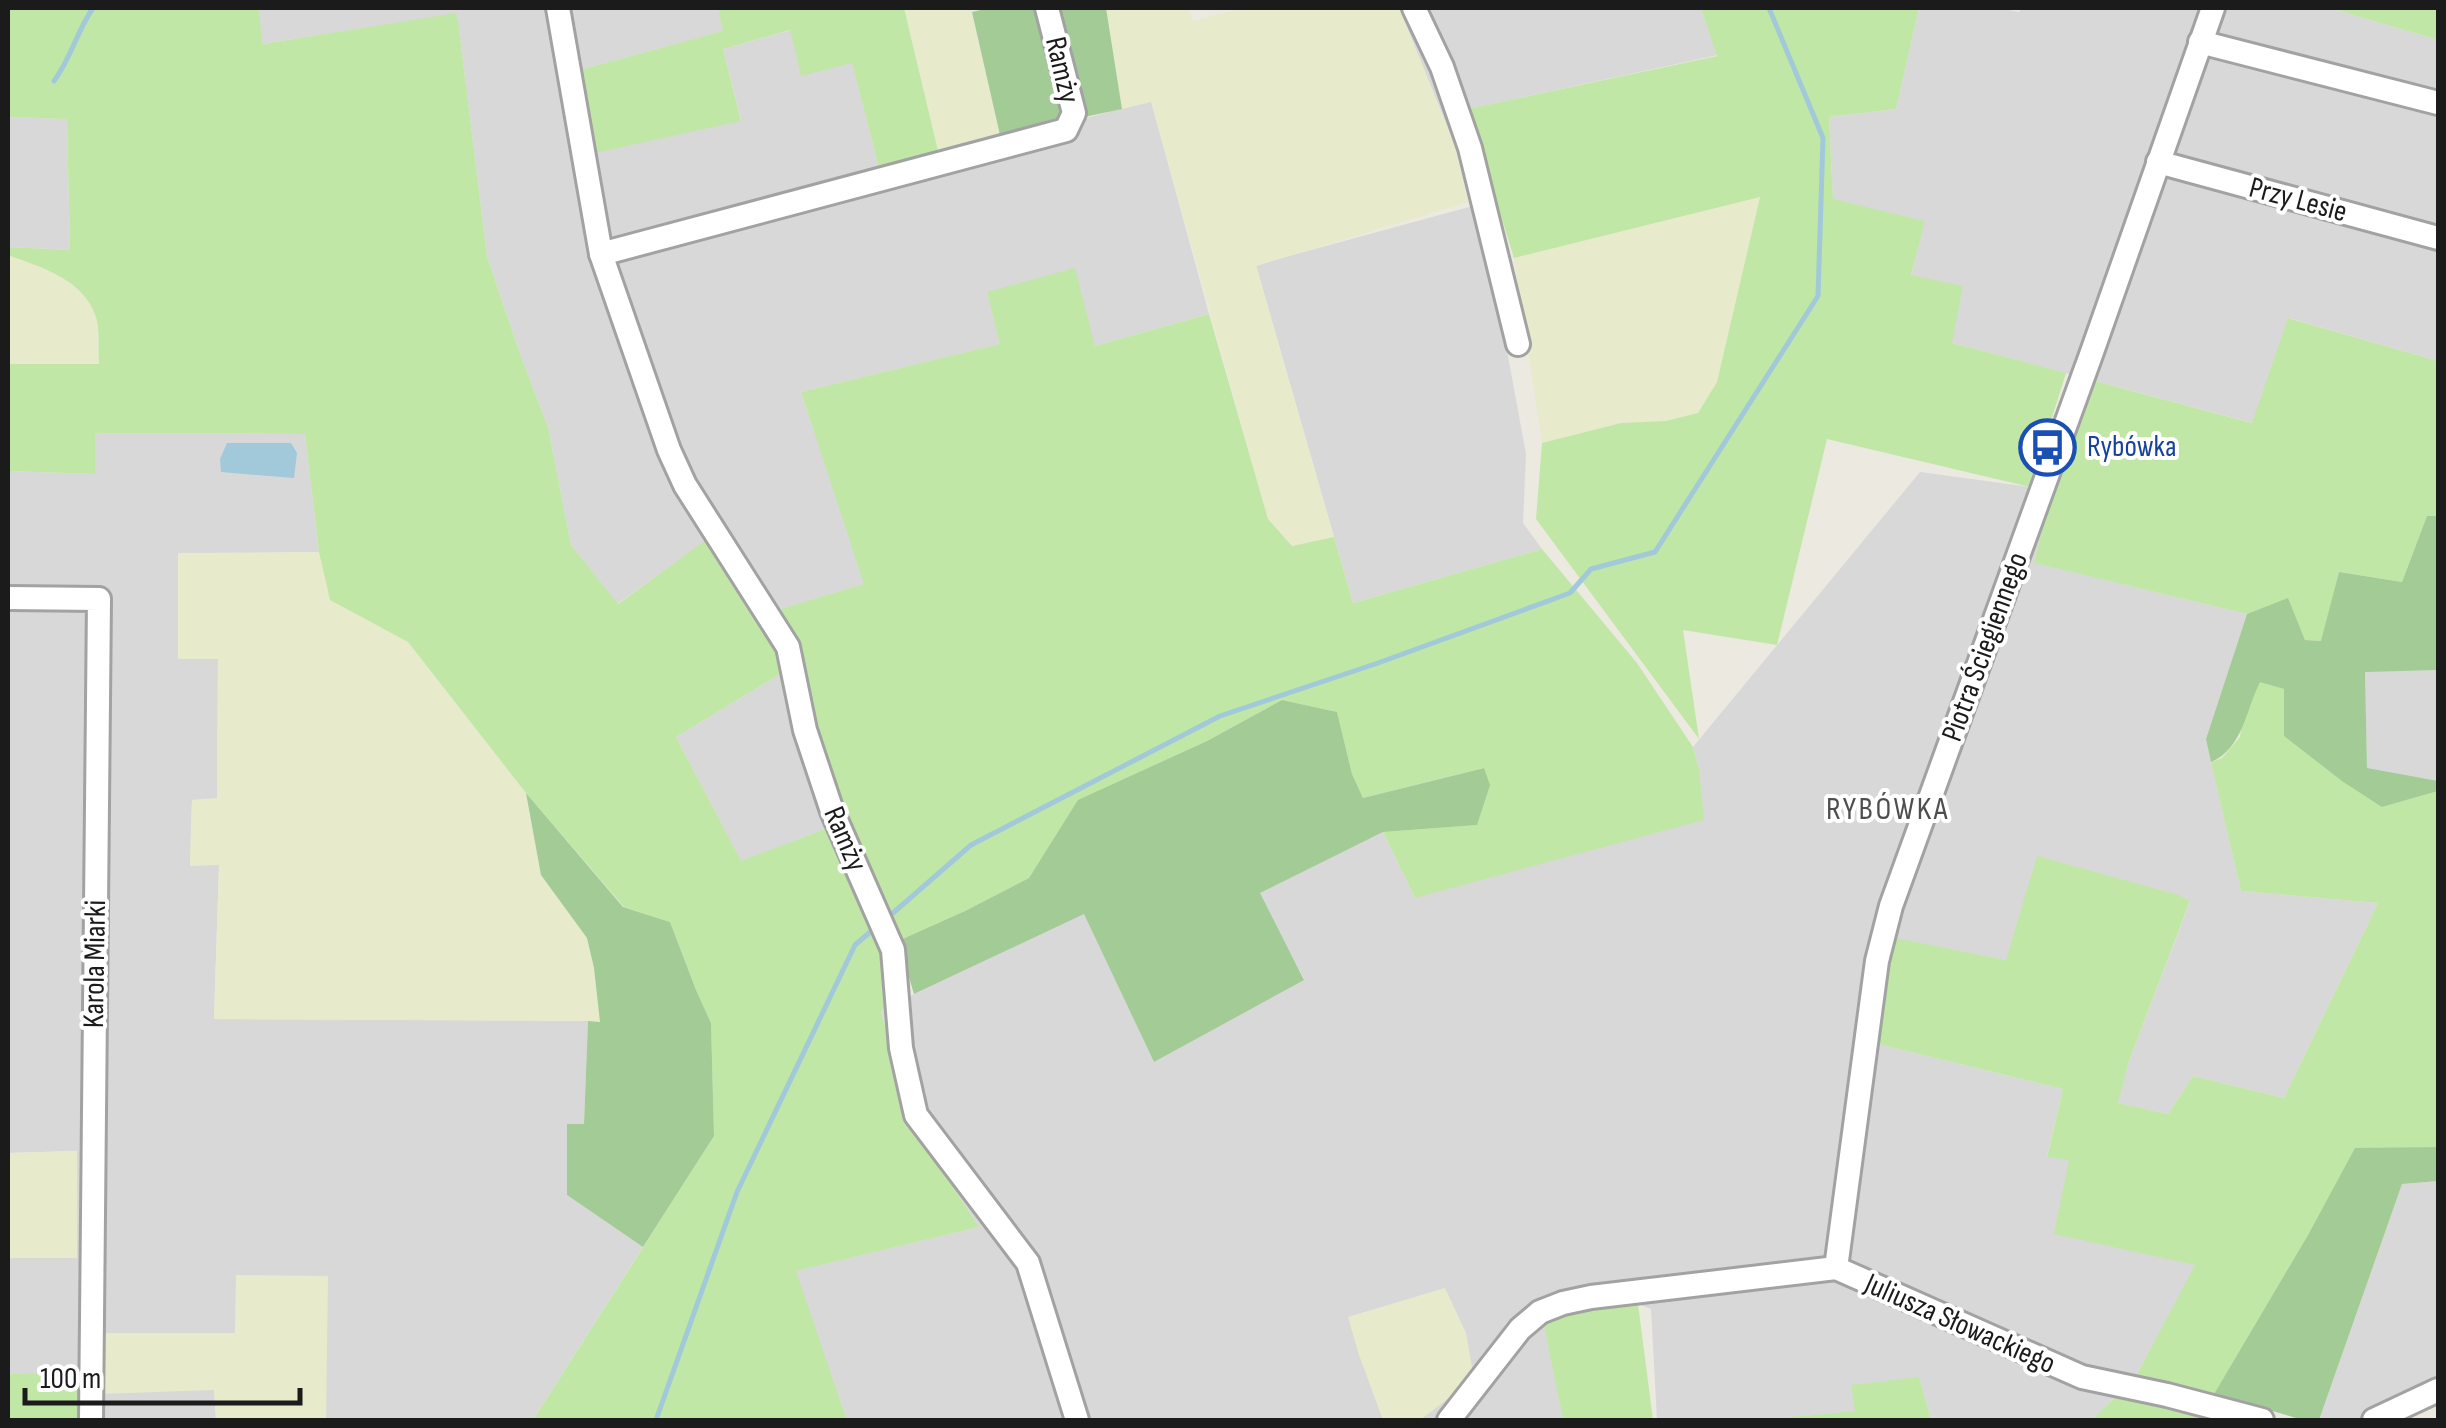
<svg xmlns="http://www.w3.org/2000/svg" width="2446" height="1428" font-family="'Sofia Sans Condensed',sans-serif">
  <rect width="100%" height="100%" fill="#ece9e0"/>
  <!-- residential -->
  <g fill="#d9d8d8">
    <path d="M259,8h459l6,23 -148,40 165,49 -18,-71 68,-19 61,32 28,110 271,-71 58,213 -114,32 -108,-54 14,52 -200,48 64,192 -106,32 -49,-78 -93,66 -46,-59 -23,-118 -29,-76 -32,-95 -30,-242 -196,30z"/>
    <path d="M1399,8h302l17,47 -249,54 -15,34z"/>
    <path d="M1919,8h79l21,4 3,-4h308l108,32v321l-149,-43 -36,105 -301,-80 -41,-67 13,-55 -91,-21 -4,-83 67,-8z"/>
    <path d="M8,117l59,2 3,131 -62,-3z"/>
    <path d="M1480,204l46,250 -3,69 19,26 -189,54 -97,-338z"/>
    <path d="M94,433l211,1 14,118 -141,2 40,104 -1,141 -25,1 -2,65h29l-5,154 374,2 -4,103h-17v71l76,52 -110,173h-207l-89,-145 -2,58h-134l113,57 2,30h-130v-46h-78v-116l69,-1v-106l-69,2v-682l87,3z"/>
    <path d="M1920,472l133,18 -18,73 212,51 -41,125 35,152 137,12 -94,195 -91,-22 -25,38 -51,-11 12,-42 61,-159 -184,58 -114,-22 -18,105 189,46 -16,67 22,3 127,106 -60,111 -43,44h-162l-12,-42 -63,33 -95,9h-104l-6,-111 -24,-9 -83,21 19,99h-716l-52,-149 184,-44 -66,-102 -32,-115 203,-97 70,149 150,-83 -45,-86 124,-61 32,66 284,-129 -6,-22z"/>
    <path d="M2438,670v111l-71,-12 -2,-98z"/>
    <path d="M785,671l43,157 -87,34 -65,-125z"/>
    <path d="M2438,1181v218l-52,21h-67l83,-236z"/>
  </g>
  <!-- farmland -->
  <g fill="#e7ebcb">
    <path d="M904,8h67l29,127 -62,16z"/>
    <path d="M1106,8h83l4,13 49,-13h157l55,135 14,59 -212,64 78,271 -42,9 -24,-27 -117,-417 -29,7z"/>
    <path d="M1760,196l-43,186 -19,32 -32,7 -45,2 -79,20 -28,-185z"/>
    <path d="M8,255l36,13 21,12 21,16 11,22 2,47 -91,-1z"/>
    <path d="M319,552l11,48 78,42 118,151 15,82 46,63 7,30 6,55 -12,-2 -374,-2 5,-154 -29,1 2,-66 25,-2 1,-139h-40v-106z"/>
    <path d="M77,1151v107h-69v-105z"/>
    <path d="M236,1275l92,1 -2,144h-110l-2,-30 -116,4 3,-61h134z"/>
    <path d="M1445,1288l21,45 7,40 -7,12 -46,35h-37l-24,-65 -11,-38z"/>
  </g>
  <!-- grass -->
  <g fill="#c1e7a6">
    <path d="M8,8h251l3,36 195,-31 30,243 32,95 29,76 23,118 47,59 92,-67 48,79 27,55 -109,66 65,124 87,-33 53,119 10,58 -10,6 32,114 66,102 -183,44 51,149h-314l181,-284 -3,-113 -15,-33 -26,-68 -46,-15 -98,-114 -118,-151 -78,-42 -11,-48 -14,-118 -210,-1v41l-87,-3v-107h91c-1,-15 1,-33 -3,-47 -12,-38 -56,-50 -88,-62v-8l62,3 -3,-131 -59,-2z"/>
    <path d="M718,8h186l34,143 -58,21 -28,-109 -51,13 -11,-46 -67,19 18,72 -151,33 -14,-83 147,-40z"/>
    <path d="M1701,8h218l-23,101 -67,8 4,82 92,22 -14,54 52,11 -11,57 114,30 -36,114 -203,-48 -50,206 -94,-15 16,109 -163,-220 6,-76 79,-20 45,-2 32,-8 19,-31 43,-185 -246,61 -46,-149 249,-53z"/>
    <path d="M2330,8h108v32z"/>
    <path d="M1075,268l20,78 114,-32 59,205 24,27 42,-9 19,66 189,-54 95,114 56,84 6,22 5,51 -289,78 -32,-66 93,-7 7,-57 -120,30 -11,-24 -15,-62 -55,-12 -75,41 -128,59 -50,78 -64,33 -67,30 -62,-136 -55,-196 83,-25 -63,-192 199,-48 -13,-52z"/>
    <path d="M2288,318l150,43v155h-11l-25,66 -63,-10 -17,69 -17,-1 -17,-41 -41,15 -213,-51 19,-73 38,-110 161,43z"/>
    <path d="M2259,681l25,8 98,118 56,-16v356l-83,2 -47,86 -94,159 -78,-18 59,-111 -141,-31 15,-74 -22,-3 16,-68 -189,-46 17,-106 115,23 31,-104 142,39 11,6 -61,160 -11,42 50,11 25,-38 91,22 94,-195 -137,-12 -30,-129 11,-4 18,-21 2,-15z"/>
    <path d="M1627,1300l11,4 15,116h-90l-20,-100 38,-11z"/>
    <path d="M86,1373v47h-78v-46z"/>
    <path d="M1919,1377l12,43h-170l94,-9 -4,-26z"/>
    <path d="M2117,1396l121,24h-146z"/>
  </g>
  <!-- forest -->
  <g fill="#a2cb95">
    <path d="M989,8h117l16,101 -122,26 -28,-123z"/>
    <path d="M2427,516h11v154l-73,2 2,96 71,13v10l-56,16 -40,-26 -58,-45v-47l-24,-7c-14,27 -17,67 -49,80l-5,-23 41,-125 41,-16 17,42 16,1 18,-69 63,10z"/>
    <path d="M1282,700l55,12 15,62 11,24 121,-30 6,17 -13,40 -94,7 -123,61 44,87 -150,82 -70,-148 -170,80 -16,-53 67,-30 64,-33 49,-78 129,-59z"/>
    <path d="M526,793l97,114 47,15 26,68 15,33 3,113 -71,111 -76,-52v-71h17l4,-103 12,1 -6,-54 -7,-30 -46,-63z"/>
    <path d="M2438,1147v34l-36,3 -83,236h-16l-89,-26 94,-159 47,-87z"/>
  </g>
  <!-- water -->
  <path fill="#a1c9da" d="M227,443h64l6,10 -3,25 -73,-6 -1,-13z"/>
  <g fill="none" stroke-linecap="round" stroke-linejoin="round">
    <!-- stream -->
    <g stroke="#a1c9da" stroke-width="5">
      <path d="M54,81c17,-23 23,-50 39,-73"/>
      <path d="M893,913l78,-68 249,-129 158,-53 192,-70 21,-24 64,-17 163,-256 5,-158 -54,-130"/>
      <path d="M656,1420l81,-228 118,-247 14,-12"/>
    </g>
    <defs>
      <g id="street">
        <path d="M558,8l43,246 68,196 16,35 103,162 17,83 27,81 61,139 8,98 15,67 112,148 49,157"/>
        <path d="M1414,8l28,59 28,81 48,196"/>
        <path d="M2200,42l238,61"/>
        <path d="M2158,162l280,76"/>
        <path d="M601,254l465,-124 8,-17 -27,-105"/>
        <path d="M8,598l91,1 -8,821"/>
        <path d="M1836,1268l41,-307 14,-55 201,-554 121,-344"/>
        <path d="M1449,1420l71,-91 20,-17 23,-9 28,-6 245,-29 246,109 85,18 95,25"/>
        <path d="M2374,1420l64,-30"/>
      </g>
    </defs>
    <!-- street casing -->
    <use href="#street" stroke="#a2a2a2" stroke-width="28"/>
    <!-- street -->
    <use href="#street" stroke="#fff" stroke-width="22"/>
  </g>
  <!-- icons -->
  <defs>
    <symbol id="bus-ring" viewBox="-11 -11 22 22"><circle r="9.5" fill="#fff" stroke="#1a4fb4" stroke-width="1.5"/><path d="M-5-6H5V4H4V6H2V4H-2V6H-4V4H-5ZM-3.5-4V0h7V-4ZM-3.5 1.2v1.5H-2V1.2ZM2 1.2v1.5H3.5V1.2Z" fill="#1a4fb4"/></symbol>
  </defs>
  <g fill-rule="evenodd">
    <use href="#bus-ring" x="2016" y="416" width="63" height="63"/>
  </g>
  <g text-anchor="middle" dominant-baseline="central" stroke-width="8" stroke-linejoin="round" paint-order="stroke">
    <!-- street labels -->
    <g font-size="30" fill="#1b1b1b" stroke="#fff">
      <text transform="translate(1062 70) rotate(77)">Ramży</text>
      <text transform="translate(2298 200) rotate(15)">Przy Lesie</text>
      <text transform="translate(1985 647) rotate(-70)">Piotra Ściegiennego</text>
      <text transform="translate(845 839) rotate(67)">Ramży</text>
      <text transform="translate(95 964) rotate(-89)">Karola Miarki</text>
      <text transform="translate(1960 1324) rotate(24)">Juliusza Słowackiego</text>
    </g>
    <!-- transit labels -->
    <g font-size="30" fill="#164399" stroke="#fff" text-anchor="start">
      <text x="2087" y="447">Rybówka</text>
    </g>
    <!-- neighbourhood labels -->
    <g font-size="32" letter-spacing="2.5" fill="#4e4e4e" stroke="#fff">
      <text x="1888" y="809">RYBÓWKA</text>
    </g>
  </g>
  <!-- border -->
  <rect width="2446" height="1428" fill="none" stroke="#1b1b1b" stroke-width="20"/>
  <!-- scale -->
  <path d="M25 1388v15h275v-15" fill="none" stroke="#1b1b1b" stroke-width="5"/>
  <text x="40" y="1388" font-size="30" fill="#1b1b1b" stroke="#ffffff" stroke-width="8" paint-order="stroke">100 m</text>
</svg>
